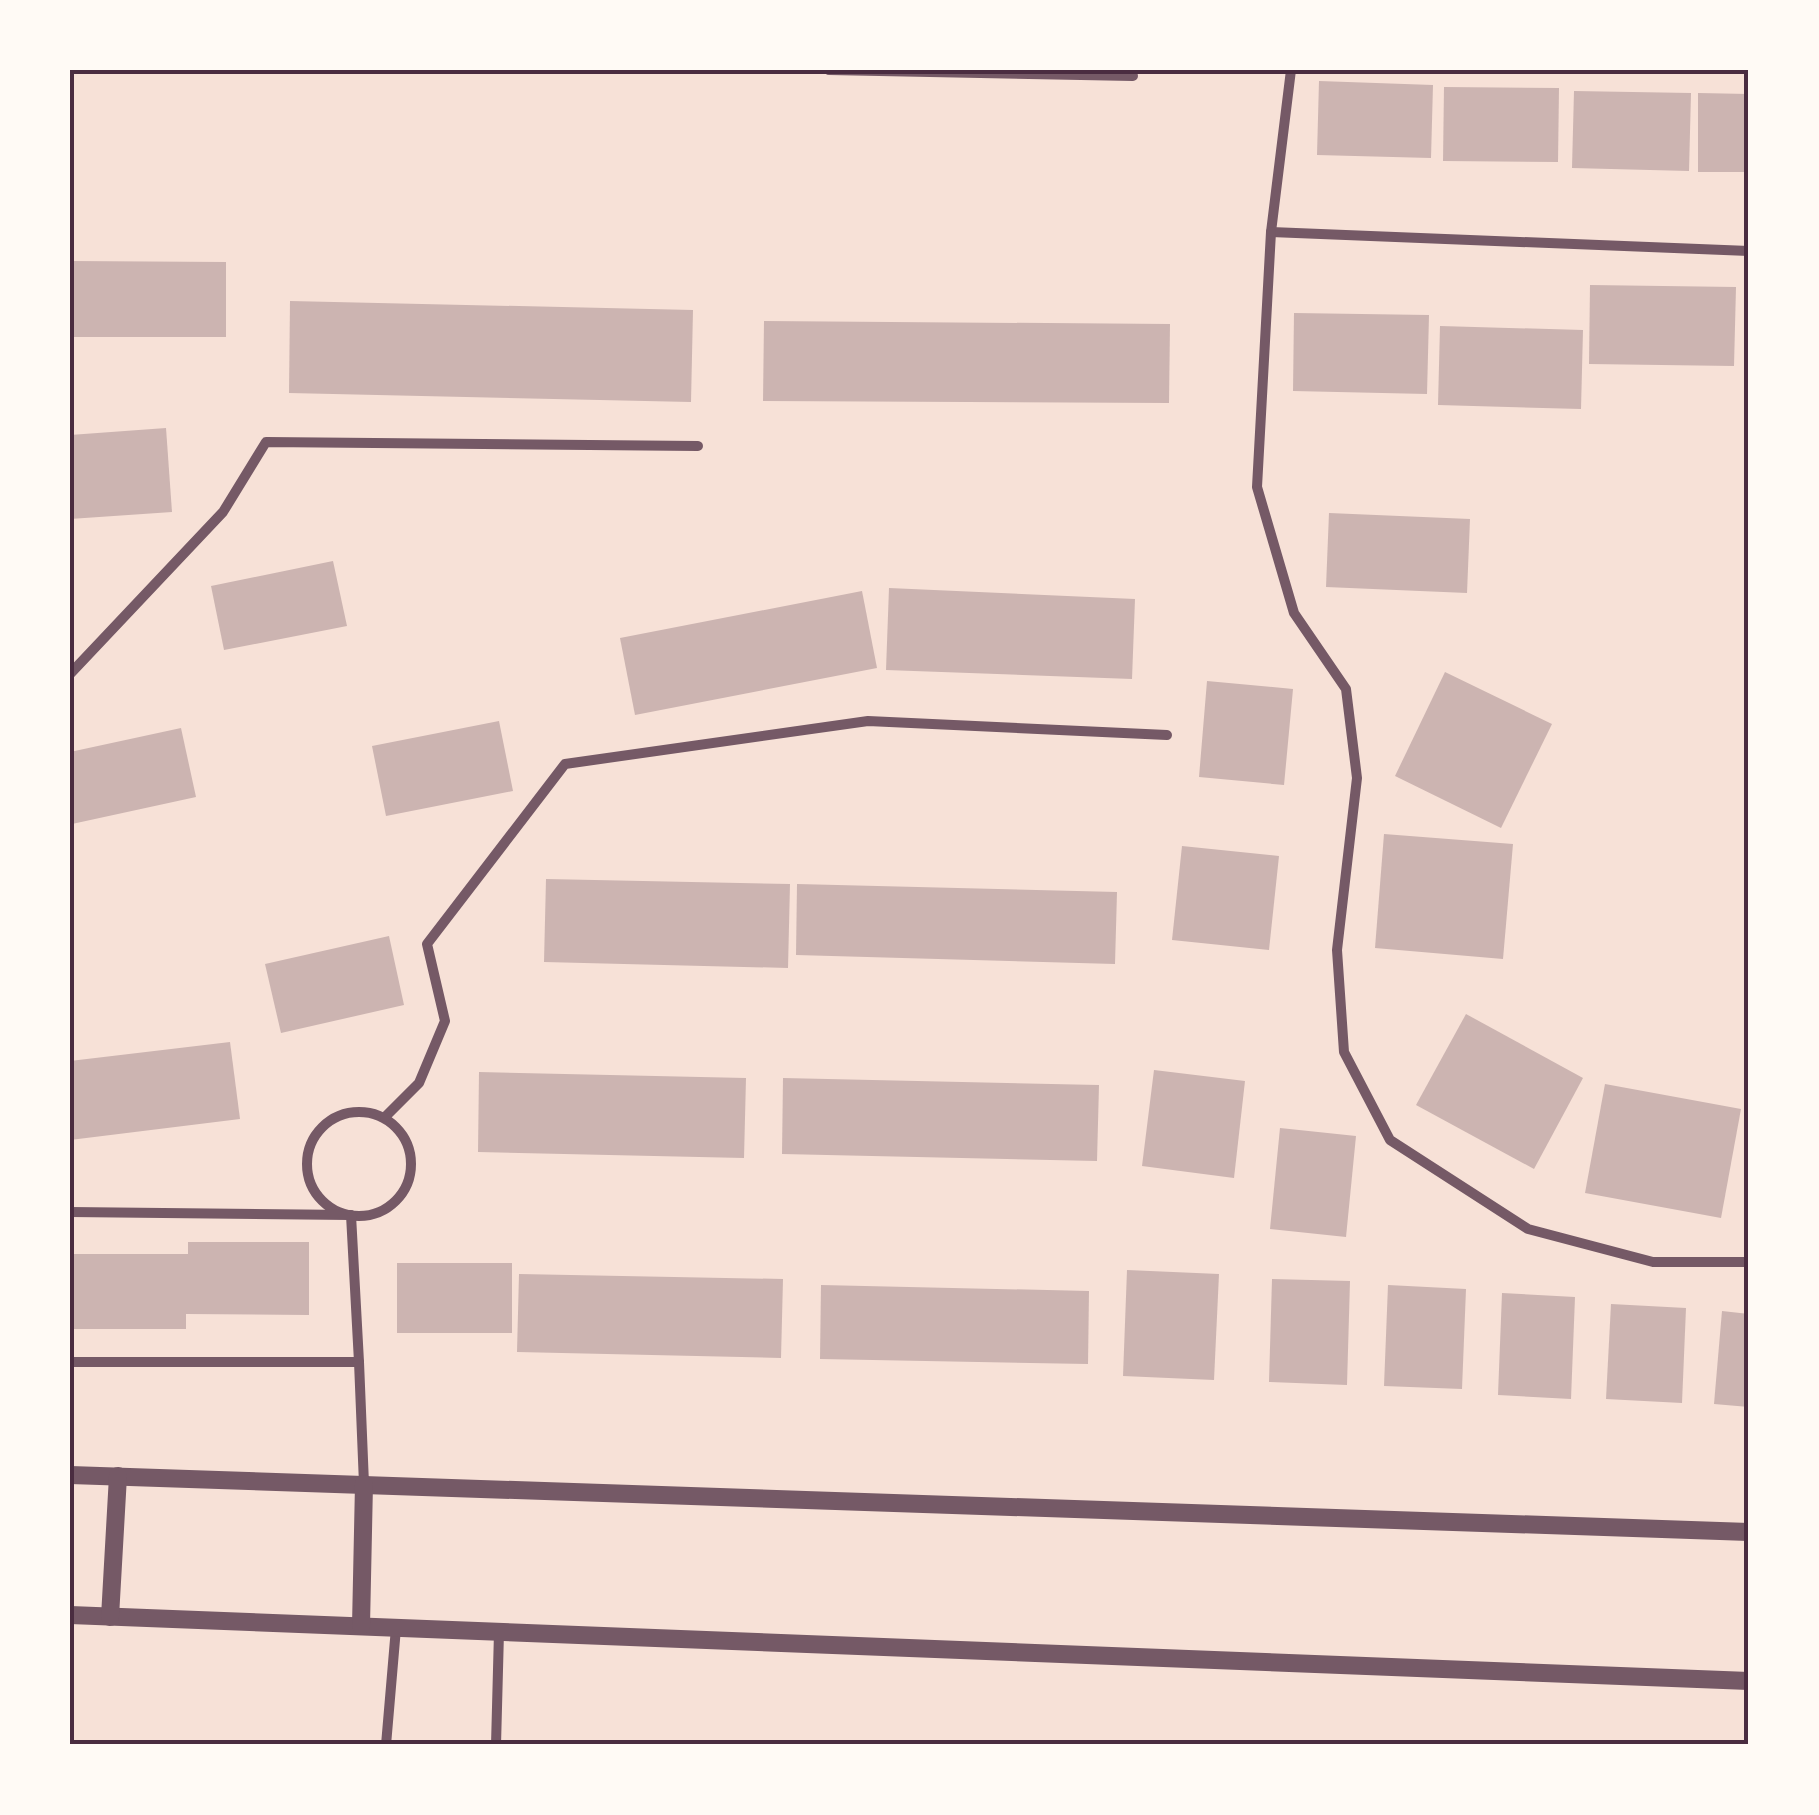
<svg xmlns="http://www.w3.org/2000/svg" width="1819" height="1815" font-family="'Archivo Narrow',sans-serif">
  <rect width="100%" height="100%" fill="#f7e1d7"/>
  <!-- building -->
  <g fill="#ccb4b1">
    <path d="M1319,81l114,4 -2,73 -114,-3z"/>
    <path d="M1444,87l115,1 -1,74 -115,-1z"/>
    <path d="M1574,91l117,2 -2,78 -117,-3z"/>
    <path d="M1698,93l51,1v78h-51z"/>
    <path d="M70,261l156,1v75h-156z"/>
    <path d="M1590,285l146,2 -2,79 -145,-2z"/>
    <path d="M290,301l403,9 -2,92 -402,-9z"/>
    <path d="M1294,313l135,2 -2,79 -134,-3z"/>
    <path d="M764,321l406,3 -1,79 -406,-2z"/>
    <path d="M1440,326l143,4 -2,79 -143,-4z"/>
    <path d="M166,428l6,84 -102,7v-84z"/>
    <path d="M1329,513l141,6 -3,74 -141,-6z"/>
    <path d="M333,561l14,65 -123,24 -13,-64z"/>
    <path d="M889,588l246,11 -3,80 -246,-9z"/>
    <path d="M862,591l15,77 -242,47 -15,-77z"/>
    <path d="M1445,672l107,52 -51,104 -106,-52z"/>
    <path d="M1207,681l86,8 -9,96 -85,-8z"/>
    <path d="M499,721l14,70 -127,25 -14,-70z"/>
    <path d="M181,728l15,69 -124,27 -2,-72z"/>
    <path d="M1384,834l129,10 -10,115 -128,-11z"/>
    <path d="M1182,846l97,10 -10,94 -97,-10z"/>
    <path d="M546,879l244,5 -2,84 -244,-6z"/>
    <path d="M797,884l320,8 -2,72 -319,-9z"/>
    <path d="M389,936l15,69 -123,28 -16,-69z"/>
    <path d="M1466,1014l117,64 -49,91 -118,-64z"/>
    <path d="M230,1042l10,77 -170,21v-79z"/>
    <path d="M1154,1070l91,11 -11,97 -92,-12z"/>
    <path d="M479,1072l267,6 -2,80 -266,-6z"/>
    <path d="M783,1078l316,7 -2,76 -315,-7z"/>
    <path d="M1605,1084l136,25 -20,109 -136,-25z"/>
    <path d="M1280,1128l76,8 -10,101 -76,-8z"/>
    <path d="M188,1242h121v73l-123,-1v15h-116v-75h118z"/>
    <rect x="397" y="1263" width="115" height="70"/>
    <path d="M1127,1270l92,4 -5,106 -91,-4z"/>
    <path d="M519,1274l264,5 -2,79 -264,-6z"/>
    <path d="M1272,1279l78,2 -3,104 -78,-3z"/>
    <path d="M821,1285l268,6 -1,73 -268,-5z"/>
    <path d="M1388,1285l78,4 -4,100 -78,-3z"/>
    <path d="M1502,1293l73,4 -4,102 -73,-4z"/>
    <path d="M1611,1304l75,4 -4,95 -76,-4z"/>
    <path d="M1722,1311l27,3v93l-35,-3z"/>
  </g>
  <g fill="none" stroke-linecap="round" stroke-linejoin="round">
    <!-- minor -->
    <g stroke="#755966" stroke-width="10">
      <path d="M829,70l304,6"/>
      <path d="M1291,70l-20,162 478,19"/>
      <path d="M1271,232l-14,255 37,126 52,76 11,89 -20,172 7,102 46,88 138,89 125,33h96"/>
      <path d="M70,674l153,-162 43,-70 432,4"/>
      <circle cx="359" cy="1164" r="52"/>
      <path d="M385,1117l34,-34 26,-62 -18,-77 138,-180 303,-43 299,14"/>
      <path d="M70,1212l281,3 8,147"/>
      <path d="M70,1362h289l5,122"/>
      <path d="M386,1745l10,-117"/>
      <path d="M496,1745l3,-113"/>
    </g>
    <!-- tertiary -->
    <g stroke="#755966" stroke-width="18">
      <path d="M70,1475l1679,57"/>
      <path d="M70,1615l1679,66"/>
      <path d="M110,1617l8,-141"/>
      <path d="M361,1626l3,-142"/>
    </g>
  </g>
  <!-- border -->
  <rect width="1819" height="1815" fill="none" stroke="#fffaf5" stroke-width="145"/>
  <rect x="72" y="72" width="1674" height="1670" fill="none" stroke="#4a2c40" stroke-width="4"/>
</svg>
